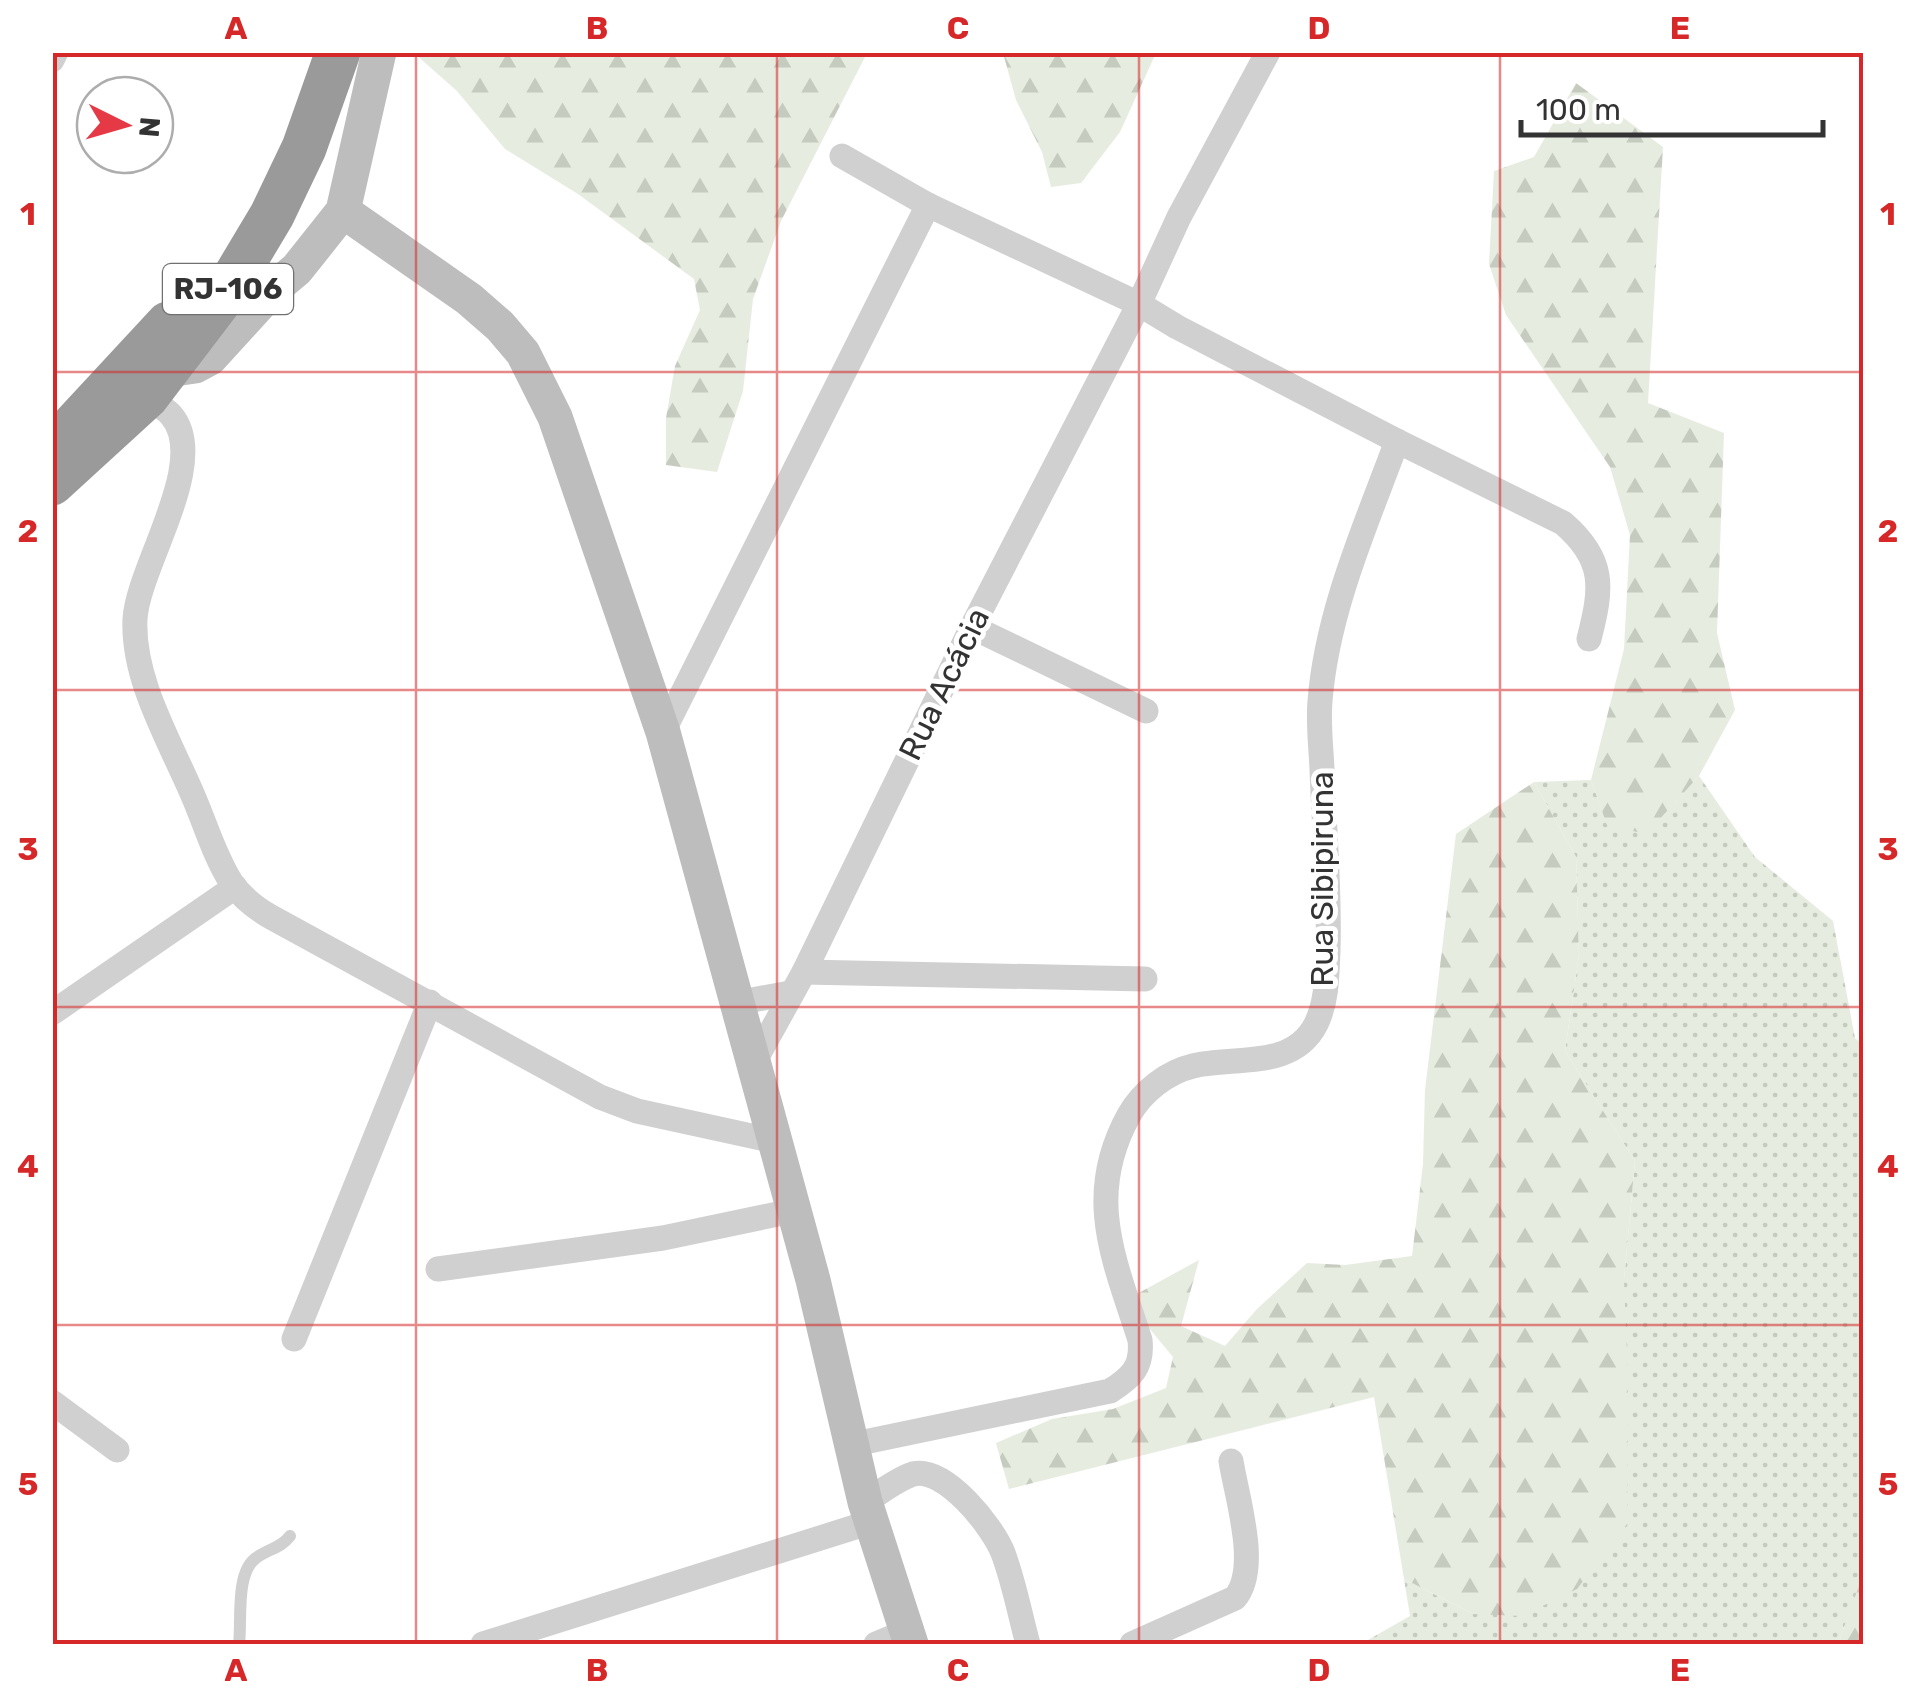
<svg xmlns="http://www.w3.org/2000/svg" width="1916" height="1697" font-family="Rubik,sans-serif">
  <defs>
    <pattern id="grass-dots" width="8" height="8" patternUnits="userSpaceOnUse" patternTransform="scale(2.5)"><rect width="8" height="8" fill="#e6ecdf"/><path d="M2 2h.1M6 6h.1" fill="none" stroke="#c6cbc0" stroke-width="1.8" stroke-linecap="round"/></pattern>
    <pattern id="forest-firs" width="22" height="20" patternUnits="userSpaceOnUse" patternTransform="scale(2.5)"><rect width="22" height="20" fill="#e6ecdf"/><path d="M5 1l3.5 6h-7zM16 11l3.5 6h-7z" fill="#c6cbc0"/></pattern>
  </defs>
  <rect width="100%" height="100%" fill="#fff"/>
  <!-- grass -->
  <path fill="url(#grass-dots)" d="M1699,776l56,81 78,64 22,117 8,7 1,529 -26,70h-477l49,-28 -6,-37 70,35 150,-334 11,-119 -70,-110 14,-96 -3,-98 -42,-75 57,-2 16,44 39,9z"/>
  <!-- forest -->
  <g fill="url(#forest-firs)">
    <path d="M414,53h453l-86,168 -28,78 -10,92 -26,81 -51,-7v-47l9,-52 25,-56 -6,-31 -116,-85 -73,-45 -48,-58z"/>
    <path d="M1003,53v-1l153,1 -36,79 -39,51 -30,4 -9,-35 -26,-52z"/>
    <path d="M1576,83l87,64 -15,256 76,30 -7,200 18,77 -36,66 -53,58 -39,-9 -16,-45 33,-131 6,-114 -20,-68 -104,-152 -17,-51 5,-93 40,-14z"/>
    <path d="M1534,782l42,75 3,98 -14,96 70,110 -11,119 4,98 -1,146 -50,65 -55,27 -48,-2 -70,-35 -30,-182 -365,92 -13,-46 56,-24 61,-10 53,-21 7,-31 -33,-40 -5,-22 64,-35 -18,66 44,20 32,-37 50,-46 38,2 67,-9 11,-92 2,-74 31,-256z"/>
    <path d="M1863,1575v69h-25z"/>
  </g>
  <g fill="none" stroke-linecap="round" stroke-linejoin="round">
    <!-- lane -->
    <path stroke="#d0d0d0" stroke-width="12" d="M239,1644c3,-23 -4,-71 17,-86 12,-9 25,-10 34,-22"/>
    <!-- street -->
    <g stroke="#d0d0d0" stroke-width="25">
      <path d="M52,60l4,-8"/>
      <path d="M842,156l86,49 211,99 38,23 220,114 166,82c43,37 39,65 26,116"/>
      <path d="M146,397c8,6 19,11 25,18 40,46 -33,151 -36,204 -3,61 36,124 59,179 12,28 21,59 37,84 11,16 24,26 40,35l329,180 37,14 137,30"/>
      <path d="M972,627l174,84"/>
      <path d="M663,732l265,-527"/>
      <path d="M804,972l341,7"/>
      <path d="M736,1003l54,-10"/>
      <path d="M52,1013l183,-126"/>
      <path d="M752,1066l52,-94 168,-345 167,-323 40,-87 89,-165"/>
      <path d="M438,1269l225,-31 129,-27"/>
      <path d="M294,1339l136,-337"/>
      <path d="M52,1402l65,48"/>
      <path d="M850,1445l260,-54c21,-13 33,-24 30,-51 -26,-81 -56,-144 -11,-225 13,-23 38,-43 64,-49 41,-10 100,4 123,-42 11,-22 11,-49 12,-74 2,-60 -4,-121 -6,-181 -1,-22 -4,-46 -2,-68 7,-90 46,-176 77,-260"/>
      <path d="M865,1502c15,-9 32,-23 48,-28 32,-8 80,53 90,79 11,29 17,62 25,91"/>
      <path d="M483,1644l388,-122"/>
      <path d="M876,1644l31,-13"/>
      <path d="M1132,1644l103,-46c25,-30 2,-99 -4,-137"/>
    </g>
    <!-- secondary -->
    <g stroke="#bdbdbd" stroke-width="35">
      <path d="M343,211l126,88 31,27 23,27 32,64 108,315 150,548 52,222 46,142"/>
      <path d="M168,370l27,-4 15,-8 62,-68 25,-21 46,-58 36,-159"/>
    </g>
    <!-- highway -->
    <g stroke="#9a9a9a" stroke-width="45">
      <path d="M65,435l103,-111"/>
      <path d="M52,483l94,-86 80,-105 46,-77 32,-67 34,-96"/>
    </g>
  </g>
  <!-- grid -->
  <path fill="none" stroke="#d62828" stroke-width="2.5" stroke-opacity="0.55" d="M416,52v1592M777,52v1592M1139,52v1592M1500,52v1592M52,372h1812M52,690h1812M52,1007h1812M52,1325h1812"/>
  <g text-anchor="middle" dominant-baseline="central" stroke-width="10" stroke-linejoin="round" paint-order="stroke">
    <!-- shield labels -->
    <rect fill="#fff" stroke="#707070" stroke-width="2.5" x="163" y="264" width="130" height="50" rx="8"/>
    <g font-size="30" font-weight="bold" fill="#333">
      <text x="228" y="289">RJ-106</text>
    </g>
    <!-- street labels -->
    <g font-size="32" fill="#333" stroke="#fff">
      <text transform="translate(944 684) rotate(-64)">Rua Acácia</text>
      <text transform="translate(1322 879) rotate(-90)">Rua Sibipiruna</text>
    </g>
  </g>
  <!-- border -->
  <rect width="1916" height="1697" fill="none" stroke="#ffffff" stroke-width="110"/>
  <!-- north arrow -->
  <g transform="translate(125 125) rotate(95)"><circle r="48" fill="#ffffff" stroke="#adadad" stroke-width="2.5"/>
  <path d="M0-8L18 38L0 25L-18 38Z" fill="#e63946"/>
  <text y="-15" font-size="28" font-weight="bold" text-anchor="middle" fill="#333333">N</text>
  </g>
  <!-- scale -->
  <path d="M1521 120v15h302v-15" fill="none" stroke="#333333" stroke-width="5"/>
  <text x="1536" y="120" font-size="30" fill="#333333" stroke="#ffffff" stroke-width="8" paint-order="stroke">100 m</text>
  <rect x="55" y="55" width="1806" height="1587" fill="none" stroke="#d62828" stroke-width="4"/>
  <g font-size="32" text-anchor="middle" font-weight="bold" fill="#d62828">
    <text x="236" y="39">A</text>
    <text x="597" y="39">B</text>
    <text x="958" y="39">C</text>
    <text x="1319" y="39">D</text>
    <text x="1680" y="39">E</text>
    <text x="28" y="225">1</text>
    <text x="1888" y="225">1</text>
    <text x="28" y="542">2</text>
    <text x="1888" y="542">2</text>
    <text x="28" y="860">3</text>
    <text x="1888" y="860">3</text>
    <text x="28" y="1177">4</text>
    <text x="1888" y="1177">4</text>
    <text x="28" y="1495">5</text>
    <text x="1888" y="1495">5</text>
    <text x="236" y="1681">A</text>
    <text x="597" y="1681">B</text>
    <text x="958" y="1681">C</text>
    <text x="1319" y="1681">D</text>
    <text x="1680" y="1681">E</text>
  </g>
</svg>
